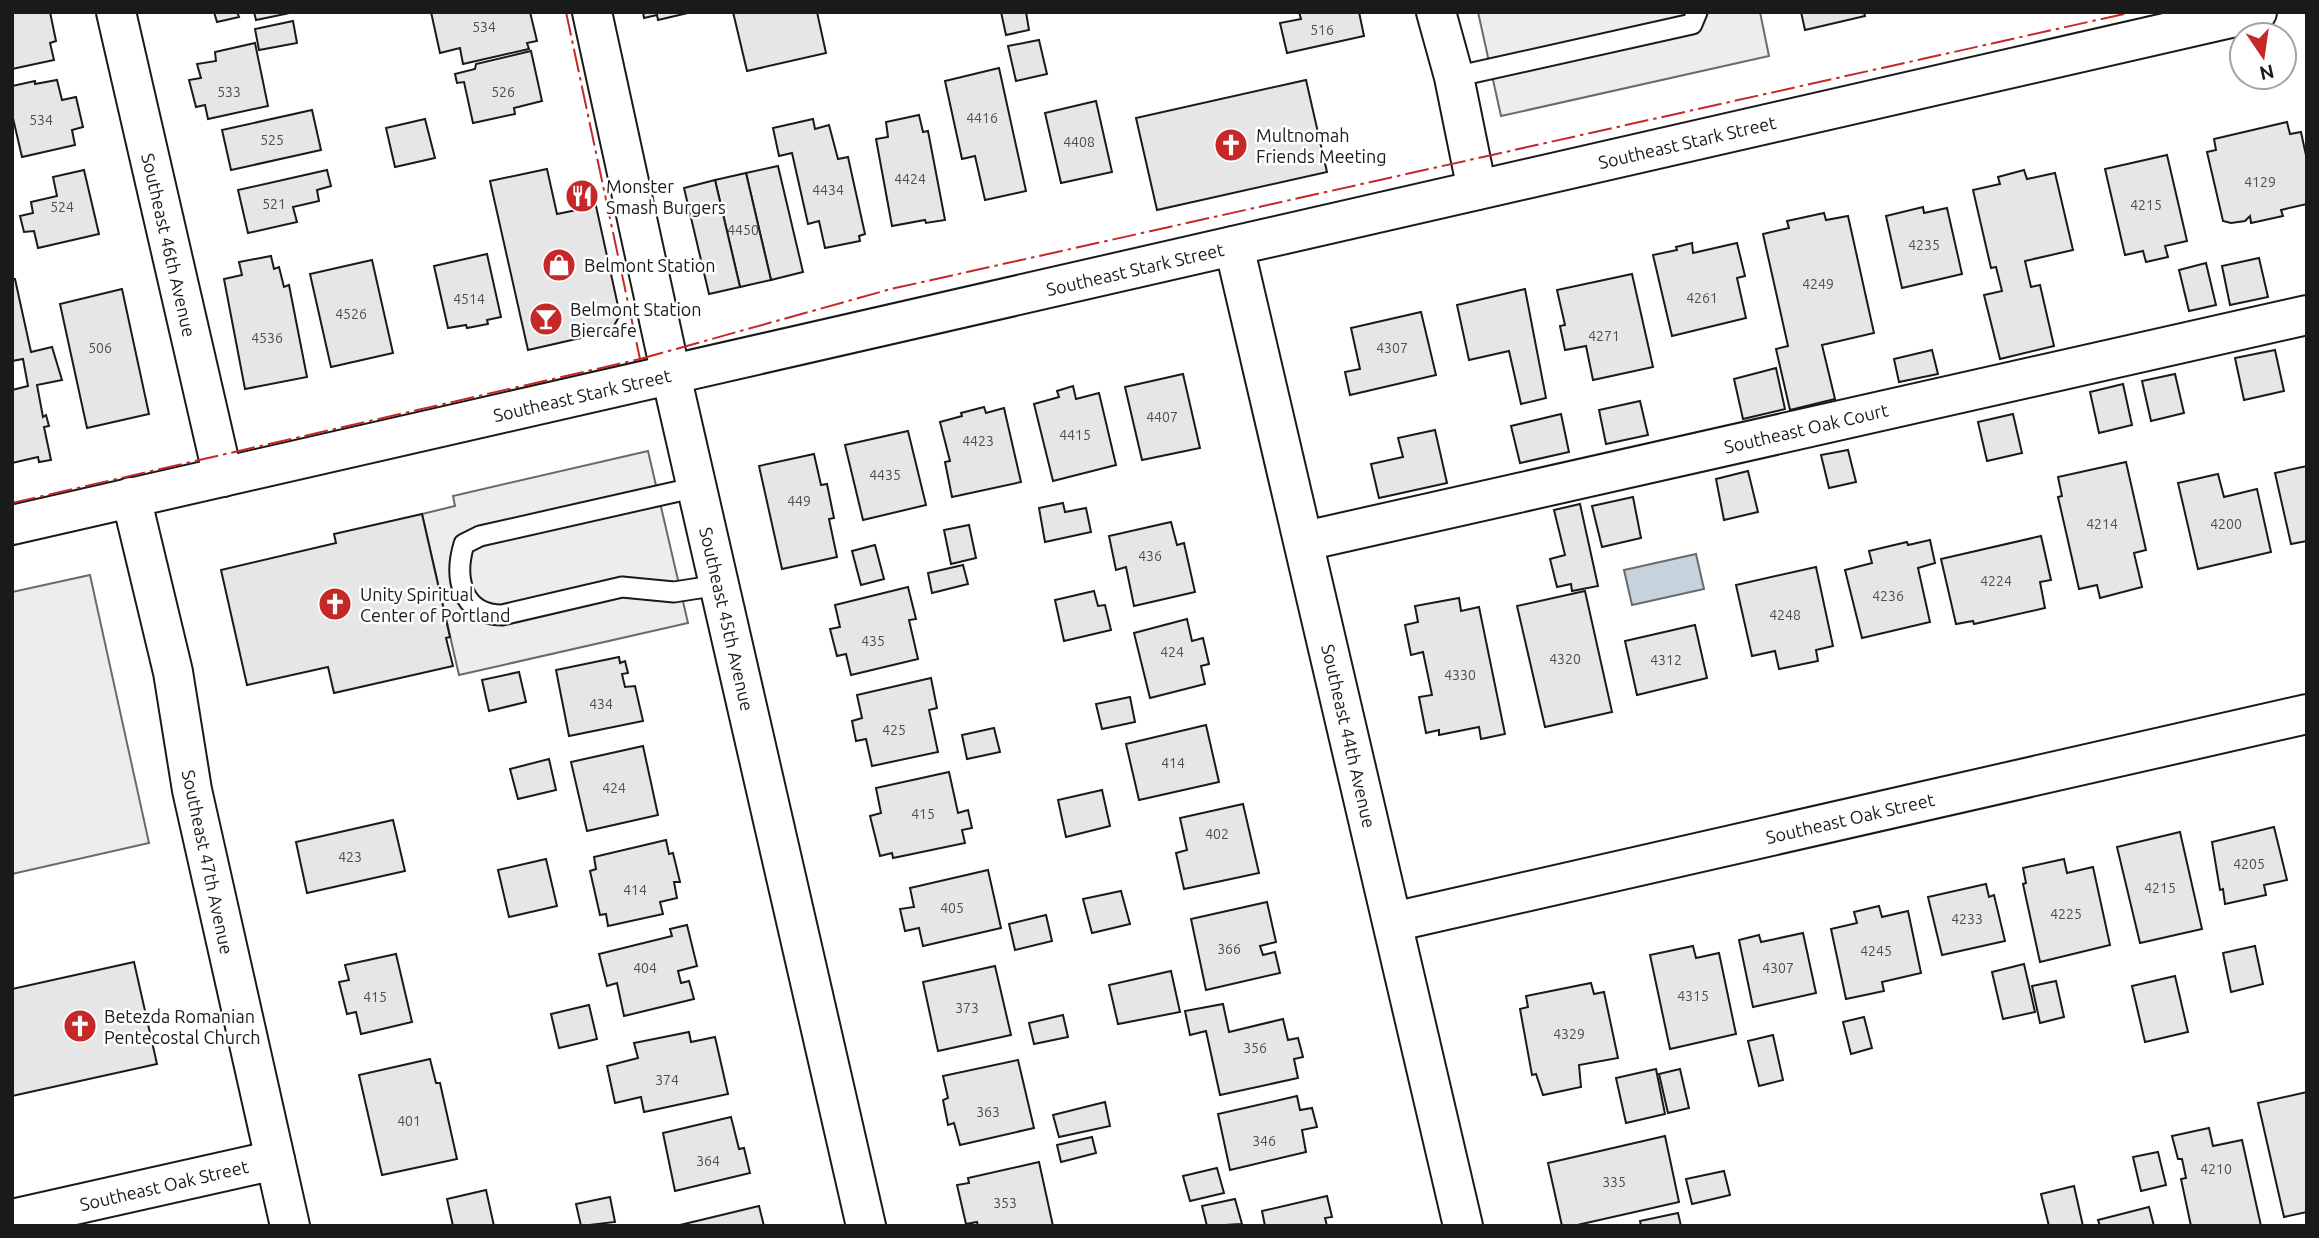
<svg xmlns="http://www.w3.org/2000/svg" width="2319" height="1238" font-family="Ubuntu,sans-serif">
  <rect width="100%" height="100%" fill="#fff"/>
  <!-- parking -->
  <g fill="#ededed" stroke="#6a6a6a" stroke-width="2">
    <path d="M1478,12h282l9,44 -268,60z"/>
    <path d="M648,451l40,172 -229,52 -37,-161 33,-8 -2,-10z"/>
    <path d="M90,575l59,268 -137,31v-282z"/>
  </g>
  <!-- water -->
  <path fill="#c6d2dc" stroke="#6a6a6a" stroke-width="2" d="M1696,554l8,35 -72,16 -8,-35z"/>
  <!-- building -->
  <g fill="#e6e6e6" stroke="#1a1a1a" stroke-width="2">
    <path d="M12,12h38l6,29 -6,2 4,17 -42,9z"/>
    <path d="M214,12h23l2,5 -22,5z"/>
    <path d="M254,12h36v1l-34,7z"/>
    <path d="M431,12h99l7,29 -10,2 2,6 -66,15 -3,-16 -20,5z"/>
    <path d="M643,12h49l-34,8 -1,-5 -13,3z"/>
    <path d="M733,12h84l9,41 -79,18z"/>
    <path d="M1001,12h25l3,18 -23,5z"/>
    <path d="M1299,12h60l5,24 -77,17 -7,-30 21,-4z"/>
    <path d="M1801,12h63l1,4 -60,14z"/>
    <path d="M293,21l4,22 -38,7 -4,-21z"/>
    <path d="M1039,40l8,34 -31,7 -8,-35z"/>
    <path d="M255,43l13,63 -60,13 -3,-14 -9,2 -7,-27 12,-2 -4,-14 19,-3 -1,-9z"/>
    <path d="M531,51l11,50 -28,7 1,6 -42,9 -9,-41 -7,1 -2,-9 20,-5 1,-5z"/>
    <path d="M999,68l27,123 -41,9 -10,-44 -13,3 -17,-78z"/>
    <path d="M57,80l5,20 14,-3 7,30 -11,3 3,15 -53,12 -10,-43v-28l23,-5v3z"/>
    <path d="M1306,80l21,92 -170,38 -21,-92z"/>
    <path d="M1096,101l16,71 -51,11 -16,-70z"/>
    <path d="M312,110l9,40 -90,20 -9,-40z"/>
    <path d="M919,115l4,17 5,-1 17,89 -19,3 -1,-3 -33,6 -16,-87 12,-2 -2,-15z"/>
    <path d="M425,119l10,39 -40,9 -9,-39z"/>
    <path d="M813,119l2,10 14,-4 9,34 10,-2 17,77 -6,2 1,5 -35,7 -6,-27 -11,3 -16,-71 -13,3 -6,-28z"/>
    <path d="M2287,122l3,12 11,-2 6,28v44l-26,6 2,6 -32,7 -1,-7 -5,5 -14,2 -8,-2 -16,-69 9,-2 -2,-11z"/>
    <path d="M2167,155l20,86 -22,5 3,11 -22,5 -3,-11 -18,4 -20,-86z"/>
    <path d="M778,166l25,106 -32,8 -25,-107z"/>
    <path d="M547,169l10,45 39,-8 24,109 -9,16 -83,19 -38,-169z"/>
    <path d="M84,170l15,64 -61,14 -4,-17 -10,1 -4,-16 13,-3 -2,-11 26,-6 -4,-19z"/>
    <path d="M327,170l4,16 -14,4 2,11 -26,6 4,15 -49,11 -10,-43z"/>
    <path d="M2024,170l3,9 28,-6 18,77 -48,11 6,26 9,-2 14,61 -54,13 -16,-64 18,-4 -6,-24 -5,1 -18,-78 27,-6 -2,-7z"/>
    <path d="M746,173l25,107 -31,7 -25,-107z"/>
    <path d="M715,180l25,107 -31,7 -25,-106z"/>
    <path d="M1923,207l1,6 23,-5 15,66 -60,14 -16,-72z"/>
    <path d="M1824,213l2,7 22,-4 26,117 -52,12 13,54 -45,11 -14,-61 12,-3 -25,-112 26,-6 -2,-7z"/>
    <path d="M1692,243l1,10 44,-10 8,33 -8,2 9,40 -74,18 -19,-81 24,-5 -1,-3z"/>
    <path d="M487,254l14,63 -14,3 1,4 -21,4 -1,-3 -18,3 -14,-62z"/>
    <path d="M271,256l3,13 5,-2 5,20 5,-2 18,92 -62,12 -21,-110 18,-4 -3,-13z"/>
    <path d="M2259,258l9,39 -38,8 -8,-39z"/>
    <path d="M372,260l21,93 -62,14 -21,-93z"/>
    <path d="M2206,263l10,42 -27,6 -10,-41z"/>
    <path d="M1632,274l21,93 -60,13 -7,-34 -21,4 -5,-24 5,-1 -8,-35z"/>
    <path d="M12,279h3l16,73 21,-5 10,33 -25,5 6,32 3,-2 3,11 -5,1 7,33 -12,2 -1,-5 -26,6v-73l16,-4 -5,-27 -11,2z"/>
    <path d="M122,289l27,125 -62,14 -27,-124z"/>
    <path d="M1525,289l21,109 -25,6 -12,-53 -40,9 -12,-55z"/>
    <path d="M1421,312l15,63 -86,20 -5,-23 15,-3 -9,-41z"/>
    <path d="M1932,350l6,24 -39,8 -5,-23z"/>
    <path d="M2275,350l9,41 -40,9 -9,-42z"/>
    <path d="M1776,368l9,41 -42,10 -9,-40z"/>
    <path d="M1183,374l17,74 -58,12 -17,-73z"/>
    <path d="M2175,374l9,39 -33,8 -9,-40z"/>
    <path d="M2123,384l9,41 -33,8 -9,-41z"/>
    <path d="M1073,386l3,13 23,-6 17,72 -63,16 -19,-77 25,-7 -2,-6z"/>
    <path d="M1640,401l8,34 -42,9 -7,-34z"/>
    <path d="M984,407l2,6 18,-5 17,74 -69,15 -7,-35 5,-1 -10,-39 22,-6 -1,-3z"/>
    <path d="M1561,414l8,38 -49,11 -9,-37z"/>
    <path d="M2013,414l9,39 -35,8 -9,-39z"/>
    <path d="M1435,430l12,53 -68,15 -8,-34 32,-7 -5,-19z"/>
    <path d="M908,431l18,74 -63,15 -18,-75z"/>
    <path d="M1848,450l8,32 -27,6 -8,-33z"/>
    <path d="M814,454l7,31 6,-1 7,34 -5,1 8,38 -55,12 -23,-103z"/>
    <path d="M2126,462l20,88 -12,3 8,34 -42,11 -3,-13 -18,4 -21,-92 4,-1 -4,-19z"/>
    <path d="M2307,466v75l-16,3 -16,-71z"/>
    <path d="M1748,471l10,41 -34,8 -8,-41z"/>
    <path d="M2218,474l6,23 33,-8 14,63 -73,17 -20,-86z"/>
    <path d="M1633,497l8,41 -39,9 -10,-41z"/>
    <path d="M1063,503l2,9 21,-4 5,24 -46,10 -6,-34z"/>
    <path d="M1580,504l18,82 -26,5 -1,-7 -14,3 -7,-28 15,-4 -11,-45z"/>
    <path d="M422,514l28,123 -4,1 7,28 -119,27 -6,-26 -81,18 -26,-115 115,-27 -2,-9z"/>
    <path d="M1171,522l6,23 7,-2 11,49 -61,14 -8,-39 -10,3 -7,-34z"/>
    <path d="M969,525l7,33 -25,6 -7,-34z"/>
    <path d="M2041,536l10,44 -11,2 5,26 -71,16 -1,-3 -17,3 -15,-65z"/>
    <path d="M1930,540l5,23 -17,5 12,54 -68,16 -17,-68 27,-7 -3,-12 38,-9 1,3z"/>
    <path d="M875,545l9,34 -23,6 -9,-34z"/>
    <path d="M963,565l5,19 -36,9 -4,-20z"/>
    <path d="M1816,567l17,79 -17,4 2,11 -39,8 -4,-18 -23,5 -16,-71z"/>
    <path d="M908,587l8,32 -7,1 9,39 -67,16 -5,-21 -9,2 -7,-27 10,-2 -5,-22z"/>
    <path d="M1094,591l4,15 7,-1 6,25 -47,11 -9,-41z"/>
    <path d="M1585,591l27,121 -67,15 -28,-121z"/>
    <path d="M1459,598l2,13 18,-4 26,127 -24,5 -2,-12 -40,8v-5l-13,3 -7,-36 13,-2 -9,-43 -12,3 -6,-30 13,-3 -3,-16z"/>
    <path d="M1187,619l5,22 11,-3 6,26 -8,2 4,18 -55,14 -16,-65z"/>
    <path d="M1695,625l12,53 -70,17 -12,-54z"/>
    <path d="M619,657l1,6 5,-2 3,12 -6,1 3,13 10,-1 8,35 -74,15 -13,-66z"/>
    <path d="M519,672l7,30 -37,9 -7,-31z"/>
    <path d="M931,678l6,30 -8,2 9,42 -66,14 -6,-27 -10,2 -4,-20 10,-3 -5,-23z"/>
    <path d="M1130,697l5,25 -33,7 -6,-25z"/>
    <path d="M1206,725l13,57 -80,18 -13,-56z"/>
    <path d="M994,728l6,24 -33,7 -5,-24z"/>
    <path d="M643,746l15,69 -71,16 -16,-69z"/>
    <path d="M549,759l7,31 -38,9 -8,-30z"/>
    <path d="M949,772l9,41 10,-3 4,18 -10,2 3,13 -72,15 -1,-5 -12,3 -10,-40 11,-3 -5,-25z"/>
    <path d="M1102,790l8,36 -44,11 -8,-37z"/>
    <path d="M1243,804l16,69 -75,16 -8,-36 11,-3 -7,-32z"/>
    <path d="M393,820l12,51 -98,22 -11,-51z"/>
    <path d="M2274,827l13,53 -23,5 2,10 -41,9 -2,-15 -3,1 -8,-48z"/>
    <path d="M2180,832l22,97 -62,14 -23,-96z"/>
    <path d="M666,840l3,14 4,-1 7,29h-6l3,16 -17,4 3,12 -55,12 -2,-12 -6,1 -10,-44 6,-2 -2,-12z"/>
    <path d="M546,859l11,47 -48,11 -11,-47z"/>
    <path d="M2064,859l3,14 26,-6 17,78 -70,17 -17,-78 3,-1 -3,-15z"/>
    <path d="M988,870l13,58 -78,18 -4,-18 -14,3 -5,-22 14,-2 -4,-19z"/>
    <path d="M1986,884l3,13 5,-2 11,46 -63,14 -14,-58z"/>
    <path d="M1121,891l9,33 -38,9 -9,-34z"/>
    <path d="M1267,902l9,40 -16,4 3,9 12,-3 5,21 -74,17 -15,-71z"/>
    <path d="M1879,906l3,11 26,-6 13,62 -39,9 2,9 -38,8 -15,-70 26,-6 -3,-11z"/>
    <path d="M1046,915l6,26 -37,9 -6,-26z"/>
    <path d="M687,925l10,41 -19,5 3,12 8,-2 5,18 -70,17 -7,-33 -10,3 -8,-32 73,-18 -2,-7z"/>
    <path d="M1803,933l13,60 -63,14 -14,-67 20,-5 2,7z"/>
    <path d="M1693,946l3,12 23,-5 17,81 -66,15 -20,-94z"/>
    <path d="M2255,946l8,38 -32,8 -8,-39z"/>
    <path d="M396,954l16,68 -51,12 -5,-22 -9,2 -8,-32 10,-2 -4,-15z"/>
    <path d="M134,962l23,102 -145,32v-107z"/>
    <path d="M2024,964l11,48 -32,7 -11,-47z"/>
    <path d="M995,966l16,69 -73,16 -15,-69z"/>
    <path d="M1171,971l9,41 -62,12 -9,-39z"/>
    <path d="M2175,976l13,56 -43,10 -13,-56z"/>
    <path d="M2056,981l8,36 -24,6 -8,-37z"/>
    <path d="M1591,983l3,11 10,-2 14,66 -39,7 2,22 -38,8 -7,-21 -4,1 -12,-66 8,-2 -2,-11z"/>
    <path d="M1223,1004l6,28 54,-13 5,21 10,-2 5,19 -9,2 4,19 -78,17 -14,-64 -16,4 -5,-24z"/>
    <path d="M589,1005l8,34 -38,9 -8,-34z"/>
    <path d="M1063,1015l5,22 -34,7 -5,-21z"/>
    <path d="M1864,1017l8,31 -21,6 -8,-32z"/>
    <path d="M689,1032l2,10 24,-5 13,57 -84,18 -3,-15 -26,6 -8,-37 31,-8 -4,-15z"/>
    <path d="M1773,1035l10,45 -24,6 -11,-45z"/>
    <path d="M430,1059l6,24h4l17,76 -75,16 -23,-100z"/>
    <path d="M1018,1060l16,68 -74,17 -6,-22 -6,2 -5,-25 5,-2 -5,-22z"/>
    <path d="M1656,1069l9,45 -39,9 -10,-45z"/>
    <path d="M1680,1069l9,39 -21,5 -9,-39z"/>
    <path d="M2307,1092v120l-23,5 -26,-114z"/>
    <path d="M1297,1096l3,14 12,-2 5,19 -15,3 4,22 -76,18 -12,-56z"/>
    <path d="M1105,1102l5,24 -51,11 -6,-22z"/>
    <path d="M731,1117l8,32 5,-1 6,25 -75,18 -12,-58z"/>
    <path d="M2209,1128l4,18 29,-6 19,86h-70l-10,-47 5,-1 -4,-19h-4l-6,-23z"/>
    <path d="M1665,1136l14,66 -106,24h-11l-14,-63z"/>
    <path d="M1092,1137l4,16 -35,9 -4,-17z"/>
    <path d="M2158,1152l8,33 -25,6 -8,-34z"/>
    <path d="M1039,1162l14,64h-75l-1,-4 -11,2 -9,-39 12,-2 -1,-5z"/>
    <path d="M1217,1168l7,25 -34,8 -7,-25z"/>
    <path d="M1724,1171l6,24 -38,9 -6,-25z"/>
    <path d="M2074,1186l9,40h-34l-8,-32z"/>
    <path d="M486,1190l8,36h-41l-6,-27z"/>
    <path d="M1327,1196l5,21 -7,1 2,8h-62l-3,-15z"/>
    <path d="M610,1197l5,25 -34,4 -5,-22z"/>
    <path d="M1235,1199l7,25 -35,2 -5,-20z"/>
    <path d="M759,1206l5,20 -84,-1z"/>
    <path d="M2149,1207l5,19h-54l-2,-6z"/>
    <path d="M1678,1213l3,13h-40l-1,-5z"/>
  </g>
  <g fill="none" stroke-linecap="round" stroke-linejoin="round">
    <defs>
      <g id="lane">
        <path d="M1454,77l238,-53 5,-12"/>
        <path d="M697,487l-217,49 -16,8c-10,33 -3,71 38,71l120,-28 52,5 45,-7"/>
      </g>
      <g id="street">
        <path d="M116,12l107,465"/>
        <path d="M592,12l79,363 195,851"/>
        <path d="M1436,12l18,65 23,113"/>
        <path d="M1234,246l229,980"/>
        <path d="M1305,541l1002,-226"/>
        <path d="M1393,922l914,-208"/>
        <path d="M12,1219l263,-59"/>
      </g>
      <g id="secondary">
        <path d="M131,497l42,175 19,118 98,436"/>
        <path d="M12,525l2245,-513"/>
      </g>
    </defs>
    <!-- lane casing -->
    <use href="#lane" stroke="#1a1a1a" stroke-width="23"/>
    <!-- street casing -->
    <use href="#street" stroke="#1a1a1a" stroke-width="42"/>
    <!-- secondary casing -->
    <use href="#secondary" stroke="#1a1a1a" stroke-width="42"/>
    <!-- lane -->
    <use href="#lane" stroke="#fff" stroke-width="19"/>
    <!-- street -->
    <use href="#street" stroke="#fff" stroke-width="38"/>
    <!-- secondary -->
    <use href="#secondary" stroke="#fff" stroke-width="38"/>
    <!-- power -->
    <g stroke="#c62828" stroke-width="2" stroke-dasharray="24 5 3.5 5" stroke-linecap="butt">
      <path d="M640,359l251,-70 1242,-277"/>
      <path d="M12,503l628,-144 -74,-347"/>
    </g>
  </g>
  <!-- icons -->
  <defs>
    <symbol id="church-disc" viewBox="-11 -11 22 22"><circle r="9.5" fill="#c62828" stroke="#fff"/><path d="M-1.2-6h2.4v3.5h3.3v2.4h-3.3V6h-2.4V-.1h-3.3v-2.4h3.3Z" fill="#fff"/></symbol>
    <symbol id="restaurant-disc" viewBox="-11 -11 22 22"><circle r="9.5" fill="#c62828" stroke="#fff"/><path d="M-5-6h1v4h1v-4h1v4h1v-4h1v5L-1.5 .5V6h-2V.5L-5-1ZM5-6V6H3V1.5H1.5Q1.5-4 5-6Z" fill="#fff"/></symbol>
    <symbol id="shop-disc" viewBox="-11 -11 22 22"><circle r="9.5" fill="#c62828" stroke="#fff"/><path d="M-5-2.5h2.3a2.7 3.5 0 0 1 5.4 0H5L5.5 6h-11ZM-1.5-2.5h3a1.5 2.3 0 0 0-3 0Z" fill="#fff"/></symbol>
    <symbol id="bar-disc" viewBox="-11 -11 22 22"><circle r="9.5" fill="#c62828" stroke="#fff"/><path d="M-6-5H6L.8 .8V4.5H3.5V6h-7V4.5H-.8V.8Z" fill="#fff"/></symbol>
  </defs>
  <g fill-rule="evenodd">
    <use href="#church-disc" x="1212" y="126" width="38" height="38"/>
    <use href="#restaurant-disc" x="563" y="177" width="38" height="38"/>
    <use href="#shop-disc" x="540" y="246" width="38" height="38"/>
    <use href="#bar-disc" x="527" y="300" width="38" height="38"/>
    <use href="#church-disc" x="316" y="585" width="38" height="38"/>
    <use href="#church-disc" x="61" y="1007" width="38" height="38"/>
  </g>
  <g text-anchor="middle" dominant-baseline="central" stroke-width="5" stroke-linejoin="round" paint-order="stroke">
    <!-- number labels -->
    <g font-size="14" fill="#4d4d4d">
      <text x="484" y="27">534</text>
      <text x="1322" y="30">516</text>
      <text x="229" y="92">533</text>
      <text x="503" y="92">526</text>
      <text x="982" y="118">4416</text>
      <text x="41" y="120">534</text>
      <text x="272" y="140">525</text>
      <text x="1079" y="142">4408</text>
      <text x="910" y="179">4424</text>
      <text x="2260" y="182">4129</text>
      <text x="828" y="190">4434</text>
      <text x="274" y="204">521</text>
      <text x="2146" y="205">4215</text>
      <text x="62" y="207">524</text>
      <text x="743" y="230">4450</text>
      <text x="1924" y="245">4235</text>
      <text x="1818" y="284">4249</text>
      <text x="1702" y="298">4261</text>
      <text x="469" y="299">4514</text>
      <text x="351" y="314">4526</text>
      <text x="1604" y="336">4271</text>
      <text x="267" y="338">4536</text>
      <text x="100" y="348">506</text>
      <text x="1392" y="348">4307</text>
      <text x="1162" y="417">4407</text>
      <text x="1075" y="435">4415</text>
      <text x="978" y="441">4423</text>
      <text x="885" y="475">4435</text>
      <text x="799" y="501">449</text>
      <text x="2102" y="524">4214</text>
      <text x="2226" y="524">4200</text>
      <text x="1150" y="556">436</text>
      <text x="1996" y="581">4224</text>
      <text x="1888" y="596">4236</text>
      <text x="1785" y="615">4248</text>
      <text x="873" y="641">435</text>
      <text x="1172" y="652">424</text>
      <text x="1565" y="659">4320</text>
      <text x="1666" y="660">4312</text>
      <text x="1460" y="675">4330</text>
      <text x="601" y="704">434</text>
      <text x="894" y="730">425</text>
      <text x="1173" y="763">414</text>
      <text x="614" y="788">424</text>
      <text x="923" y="814">415</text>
      <text x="1217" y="834">402</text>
      <text x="350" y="857">423</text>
      <text x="2249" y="864">4205</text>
      <text x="2160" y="888">4215</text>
      <text x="635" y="890">414</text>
      <text x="952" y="908">405</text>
      <text x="2066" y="914">4225</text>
      <text x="1967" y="919">4233</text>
      <text x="1229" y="949">366</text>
      <text x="1876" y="951">4245</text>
      <text x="645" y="968">404</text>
      <text x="1778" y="968">4307</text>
      <text x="1693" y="996">4315</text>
      <text x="375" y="997">415</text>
      <text x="967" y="1008">373</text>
      <text x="1569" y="1034">4329</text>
      <text x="1255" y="1048">356</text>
      <text x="667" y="1080">374</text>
      <text x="988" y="1112">363</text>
      <text x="409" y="1121">401</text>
      <text x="1264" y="1141">346</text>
      <text x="708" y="1161">364</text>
      <text x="2216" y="1169">4210</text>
      <text x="1614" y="1182">335</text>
      <text x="1005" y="1203">353</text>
    </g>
    <!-- poi labels -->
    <g font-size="18" fill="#1a1a1a" stroke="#fff" text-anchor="start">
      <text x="1256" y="135">Multnomah<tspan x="1256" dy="21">Friends Meeting</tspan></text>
      <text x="606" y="186">Monster<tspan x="606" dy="21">Smash Burgers</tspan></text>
      <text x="584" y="265">Belmont Station</text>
      <text x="570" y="309">Belmont Station<tspan x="570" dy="21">Biercafe</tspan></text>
      <text x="360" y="594">Unity Spiritual<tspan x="360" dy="21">Center of Portland</tspan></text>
      <text x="104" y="1016">Betezda Romanian<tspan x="104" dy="21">Pentecostal Church</tspan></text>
    </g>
    <!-- street labels -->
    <g font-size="18" fill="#1a1a1a" stroke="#fff">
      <text transform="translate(1687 142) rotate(-13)">Southeast Stark Street</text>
      <text transform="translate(169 245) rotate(77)">Southeast 46th Avenue</text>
      <text transform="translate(1135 269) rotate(-13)">Southeast Stark Street</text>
      <text transform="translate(582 395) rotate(-13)">Southeast Stark Street</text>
      <text transform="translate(1806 428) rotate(-13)">Southeast Oak Court</text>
      <text transform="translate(727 619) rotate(77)">Southeast 45th Avenue</text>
      <text transform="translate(1349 736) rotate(77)">Southeast 44th Avenue</text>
      <text transform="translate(1850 818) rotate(-13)">Southeast Oak Street</text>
      <text transform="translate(208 862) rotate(78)">Southeast 47th Avenue</text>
      <text transform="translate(164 1185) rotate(-13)">Southeast Oak Street</text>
    </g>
  </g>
  <!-- border -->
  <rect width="2319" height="1238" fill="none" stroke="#1a1a1a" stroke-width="28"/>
  <!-- north arrow -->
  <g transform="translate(2263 56) rotate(167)"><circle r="33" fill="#ffffff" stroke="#a3a3a3" stroke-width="2"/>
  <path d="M0-5L12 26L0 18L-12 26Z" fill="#c62828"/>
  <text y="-10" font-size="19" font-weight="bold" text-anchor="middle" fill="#1a1a1a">N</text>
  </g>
</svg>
